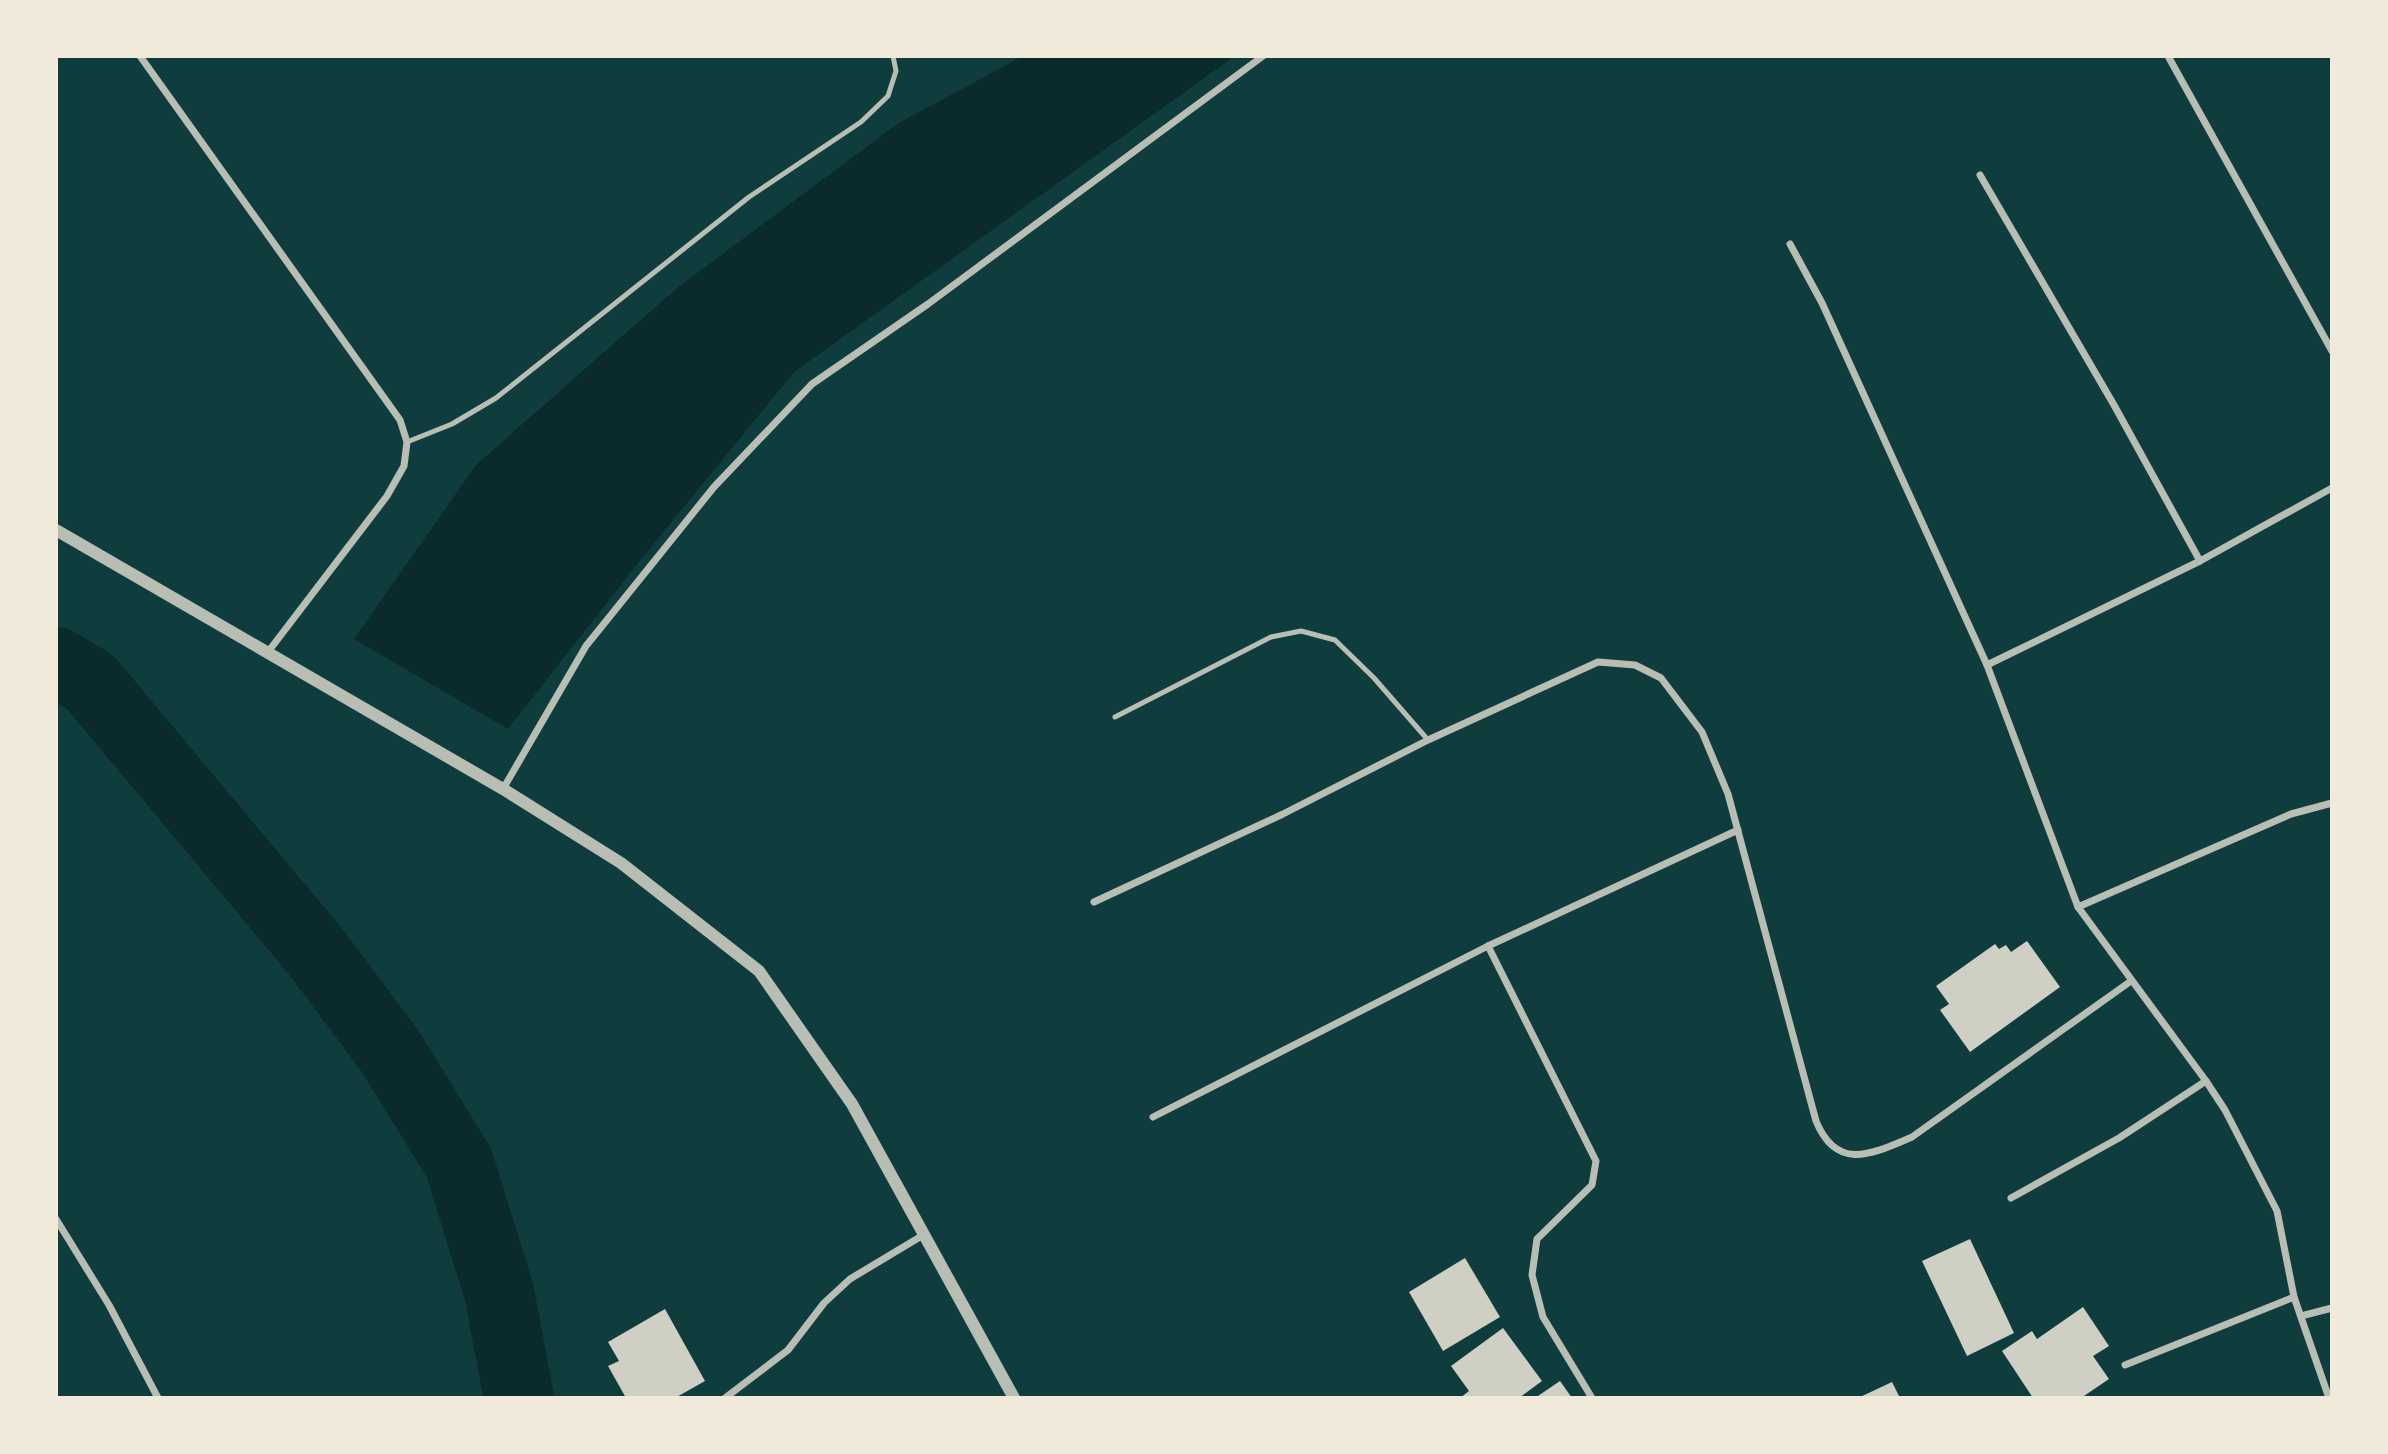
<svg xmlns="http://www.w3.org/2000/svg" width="2388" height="1454" font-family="'DM Sans',sans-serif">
  <rect width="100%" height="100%" fill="#0f3d3e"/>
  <!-- water -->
  <path fill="#0a2a2b" d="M1023,56h212l-441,316 -156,191 -130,166 -154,-90 122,-174 201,-177 220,-164z"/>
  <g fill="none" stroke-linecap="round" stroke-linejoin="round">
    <!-- river -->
    <path stroke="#0a2a2b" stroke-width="70" d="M56,662l34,20 226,270 74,99 69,112 40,129 20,106"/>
  </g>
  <!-- building -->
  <g fill="#cfcfc3">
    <path d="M2027,941l33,46 -90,65 -30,-42 9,-6 -13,-18 59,-42 4,5 7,-4 5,7z"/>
    <path d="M1970,1239l44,94 -47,23 -45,-95z"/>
    <path d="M1465,1258l35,59 -57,34 -34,-59z"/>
    <path d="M2083,1307l26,39 -16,10 16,23 -28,19h-48l-31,-47 30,-20 5,8z"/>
    <path d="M665,1309l40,72 -30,17h-49l-18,-32 11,-5 -11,-19z"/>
    <path d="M1503,1328l39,53 -23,17h-59l9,-7 -18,-25z"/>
    <path d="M1560,1381l12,17h-37z"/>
    <path d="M1892,1382l8,16h-42z"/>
  </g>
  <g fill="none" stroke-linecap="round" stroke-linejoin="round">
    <!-- service -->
    <g stroke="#b8beb3" stroke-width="5">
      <path d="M407,442l45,-18 44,-26 253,-201 112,-75 27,-26 8,-25 -3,-15"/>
      <path d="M1115,717l156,-80 30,-6 34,9 39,38 54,62"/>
    </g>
    <!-- minor -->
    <g stroke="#b8beb3" stroke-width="7">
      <path d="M140,56l260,364 7,22 -3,24 -17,30 -119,156"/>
      <path d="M2168,56l164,295"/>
      <path d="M1980,175l134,230 86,156"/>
      <path d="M1790,244l32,59 165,362 91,242 128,174 19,29 52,101 17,86 35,101"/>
      <path d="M1987,665l213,-104 132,-73"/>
      <path d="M503,789l83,-143 128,-159 98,-103 116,-80 335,-248"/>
      <path d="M1094,902l189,-88 145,-74 170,-78 37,3 26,13 41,54 26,62 88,327c21,51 56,33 96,16l219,-156"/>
      <path d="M2078,907l213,-93 41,-11"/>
      <path d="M1488,946l108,215 -4,24 -55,54 -5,36 11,42 49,81"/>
      <path d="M1153,1117l335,-171 250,-116"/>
      <path d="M2011,1198l108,-60 87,-57"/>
      <path d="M56,1219l53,86 49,93"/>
      <path d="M2301,1316l31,-8"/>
      <path d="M2125,1365l169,-68"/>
      <path d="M725,1398l63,-48 36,-47 26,-24 75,-45"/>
    </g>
    <!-- tertiary -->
    <path stroke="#b8beb3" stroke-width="12" d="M56,530l447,259 118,74 138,108 93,133 162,294"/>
  </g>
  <!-- border -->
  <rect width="2388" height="1454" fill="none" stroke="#f1e9da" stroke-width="116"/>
</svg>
